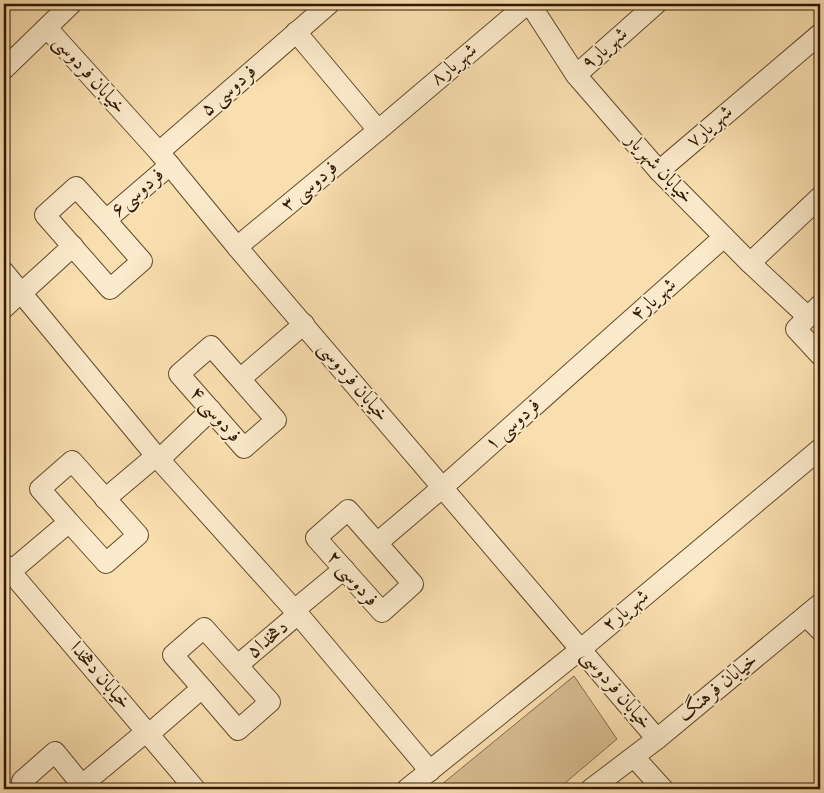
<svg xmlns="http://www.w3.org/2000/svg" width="824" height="793" font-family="Vollkorn,Amiri,serif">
  <rect width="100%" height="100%" fill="#f9deaf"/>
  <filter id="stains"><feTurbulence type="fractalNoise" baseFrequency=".004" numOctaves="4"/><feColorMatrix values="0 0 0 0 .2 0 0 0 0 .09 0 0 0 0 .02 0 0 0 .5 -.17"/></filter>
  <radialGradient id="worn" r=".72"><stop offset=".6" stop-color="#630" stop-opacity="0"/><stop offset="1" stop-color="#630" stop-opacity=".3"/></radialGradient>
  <!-- green -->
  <path fill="#d7bc91" stroke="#846a49" d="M574,676l43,63 -59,50h-122z"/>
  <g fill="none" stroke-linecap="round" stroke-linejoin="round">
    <defs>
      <g id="minor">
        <path d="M530,4l46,71 83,96 91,92 58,54"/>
        <path d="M47,28l112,124 78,95 420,492"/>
        <path d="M296,32l82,98"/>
        <path d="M4,69l67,-65"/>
        <path d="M576,75l80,-71"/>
        <path d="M159,152l170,-148"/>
        <path d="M659,171l161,-137"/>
        <path d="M106,220l-30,-33 -31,28 65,74 32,-28 -36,-41 64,-55"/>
        <path d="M237,247l145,-120 145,-123"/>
        <path d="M750,263l70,-66"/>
        <path d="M4,272l152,184 142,158 132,157"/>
        <path d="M28,287l45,-41"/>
        <path d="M820,305l-24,24 24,26"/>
        <path d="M4,308l17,-16"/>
        <path d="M240,379l-29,-33 -32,28 65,74 32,-28 -36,-41 64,-55"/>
        <path d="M166,453l45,-43"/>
        <path d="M105,499l51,-43"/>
        <path d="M377,543l-29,-33 -32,28 66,74 31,-28 -36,-41 66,-56 281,-250"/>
        <path d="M4,564l191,225"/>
        <path d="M10,572l59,-50 37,41 32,-28 -66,-74 -32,28 29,33"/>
        <path d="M298,607l46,-38"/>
        <path d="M806,616l14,14"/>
        <path d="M238,665l60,-51"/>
        <path d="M149,734l53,-46 36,42 32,-28 -66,-74 -31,27 29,33"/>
        <path d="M634,757l29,32"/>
        <path d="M28,789l-6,-8 33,-29 27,33 65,-54"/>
        <path d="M407,789l174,-140 239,-200"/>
        <path d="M591,789l66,-50 163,-135"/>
      </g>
    </defs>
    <!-- minor casing -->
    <use href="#minor" stroke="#634a2c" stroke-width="22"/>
    <!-- minor -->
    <use href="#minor" stroke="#fbeacb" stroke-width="20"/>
  </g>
  <g text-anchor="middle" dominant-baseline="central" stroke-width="4" stroke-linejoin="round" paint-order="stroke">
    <!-- street labels -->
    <g font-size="20" fill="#311801" stroke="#fbeacb">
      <text transform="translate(605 49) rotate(-41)">شهریار۹</text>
      <text transform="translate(454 65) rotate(-40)">شهریار۸</text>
      <text transform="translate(89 75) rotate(48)">خیابان فردوسی</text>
      <text transform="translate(229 91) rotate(-41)">فردوسی ۵</text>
      <text transform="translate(710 127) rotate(-41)">شهریار۷</text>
      <text transform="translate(659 169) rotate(47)">خیابان شهریار</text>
      <text transform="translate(310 187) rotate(-40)">فردوسی ۳</text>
      <text transform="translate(138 193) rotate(-41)">فردوسی۶</text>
      <text transform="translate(654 300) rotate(-42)">شهریار۴</text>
      <text transform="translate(353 382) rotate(50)">خیابان فردوسی</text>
      <text transform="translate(215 415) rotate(49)">فردوسی ۴</text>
      <text transform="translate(513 425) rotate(-42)">فردوسی ۱</text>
      <text transform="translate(352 579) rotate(49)">فردوسی ۲</text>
      <text transform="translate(626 611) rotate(-40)">شهریار۲</text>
      <text transform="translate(268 640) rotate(-40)">دهخدا۵</text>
      <text transform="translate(100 676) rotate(49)">خیابان دهخدا</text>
      <text transform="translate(718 688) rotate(-39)">خیابان فرهنگ</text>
      <text transform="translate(616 690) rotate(50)">خیابان فردوسی</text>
    </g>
  </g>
  <!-- margin -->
  <rect width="824" height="793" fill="none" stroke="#f9deaf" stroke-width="20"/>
  <rect x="5" y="5" width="814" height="783" fill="none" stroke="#311801" stroke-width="2.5"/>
  <rect x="10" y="10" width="804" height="773" fill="none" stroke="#311801"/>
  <rect width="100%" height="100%" filter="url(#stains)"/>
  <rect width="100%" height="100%" fill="url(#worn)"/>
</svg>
